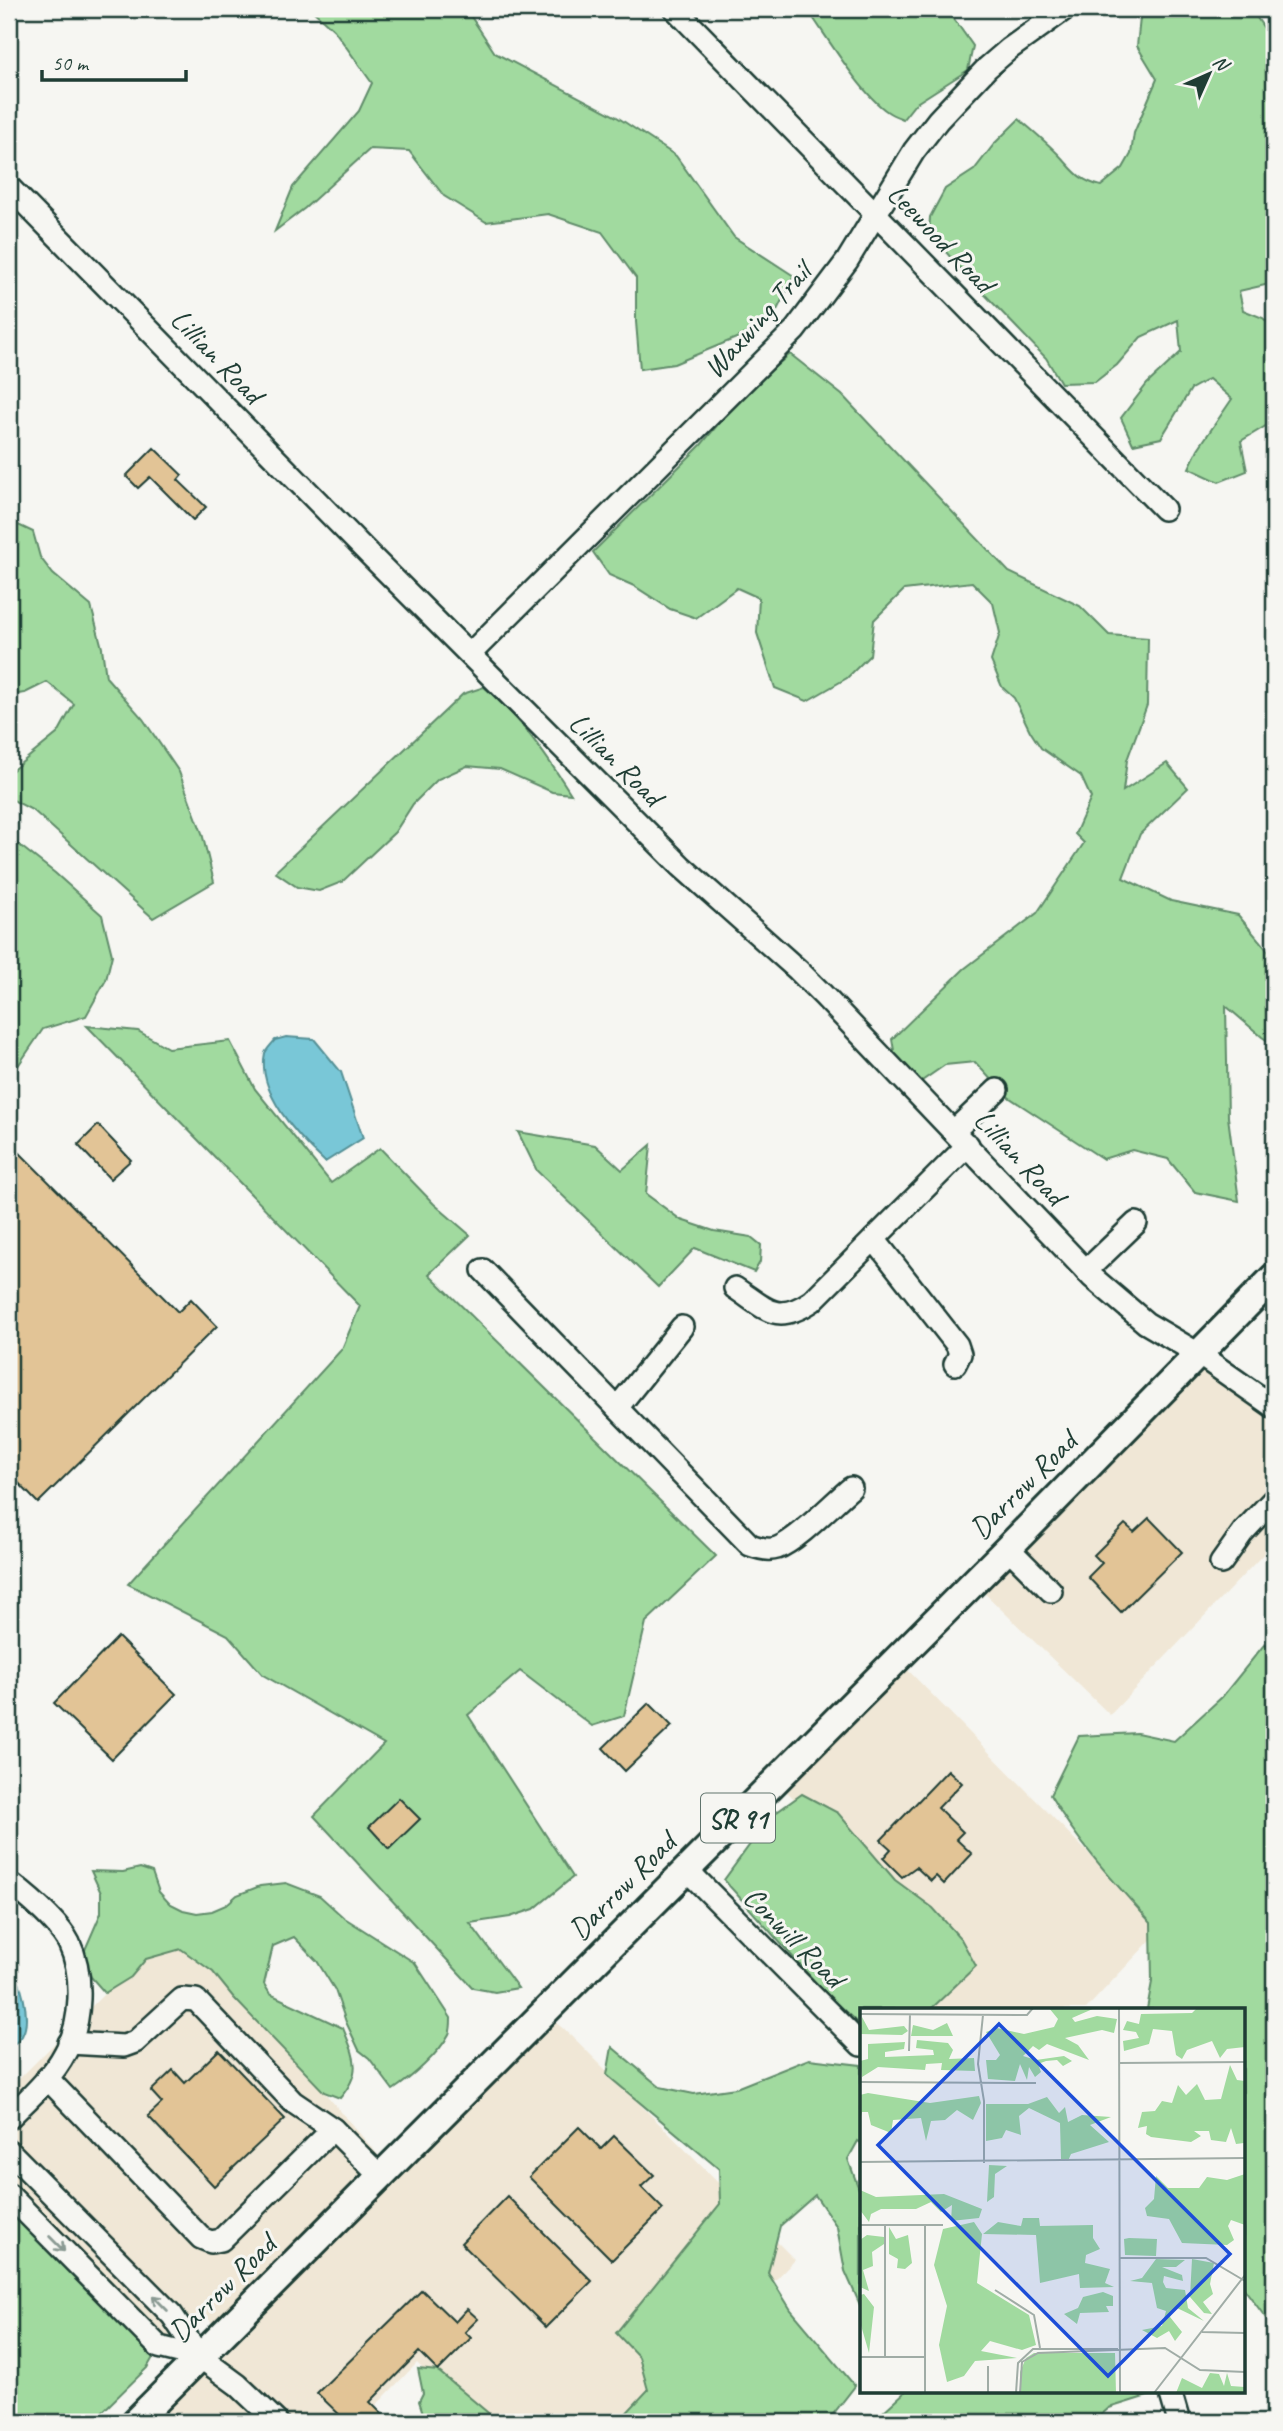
<svg xmlns="http://www.w3.org/2000/svg" width="1283" height="2431" font-family="Caveat,sans-serif">
  <rect width="100%" height="100%" fill="#f6f6f2"/>
  <filter id="ink" filterUnits="userSpaceOnUse"><feTurbulence type="fractalNoise" baseFrequency=".0143" numOctaves="2"/><feDisplacementMap in="SourceGraphic" scale="14" xChannelSelector="R" yChannelSelector="G"/><feConvolveMatrix kernelMatrix="1 2 1 2 8 2 1 2 1" color-interpolation-filters="sRGB"/></filter>
  <g filter="url(#ink)">
    <!-- built -->
    <g fill="#f0e7d6">
      <path d="M1197,1353l77,54v136l-164,172 -137,-133z"/>
      <path d="M897,1659l265,269 -76,81h-205l61,-64 -167,-165z"/>
      <path d="M181,1949l32,23 21,26 90,94 60,70 -163,169 -21,-20 -108,111h-83v-333l96,-96 26,-16 15,-18z"/>
      <path d="M544,2013l27,22 224,225 -159,162h-161l-58,-59 -57,59h-83l-77,-65z"/>
      <path d="M199,2364l72,58h-130z"/>
    </g>
    <!-- green -->
    <g fill="#a1da9f" stroke="#608c6a" stroke-width="2">
      <path d="M311,9h155l29,44 122,64 59,39 58,81 60,39 -24,48 -96,40 -34,5 -4,-47v-44l-34,-46 -54,-18 -62,8 -42,-26 -35,-45 -39,-2 -65,59 -30,23 18,-44 66,-76 13,-28 -38,-53z"/>
      <path d="M807,9h140l26,37 -5,24 -53,34 -12,15c-5,-2 -11,-4 -15,-7 -27,-18 -61,-75 -81,-103z"/>
      <path d="M1141,9h110l23,34v240l-35,8 4,19 20,8 11,10v93l-33,20 6,30 -28,11 -30,-14 9,-19 34,-50 -23,-20 -18,10 -30,49 -28,6 -12,-26 26,-34 34,-32 -3,-32 -37,17 -24,28 -22,17 -34,1 -15,-25 -77,-80 -40,-45 1,-16 15,-28 29,-19 21,-27 24,-24c13,11 26,22 38,34 17,17 19,26 44,33l22,-18 8,-14 3,-21 23,-54 -20,-33z"/>
      <path d="M790,354l52,41 167,177 71,34 29,29 39,3 -1,67 -20,55 -4,31 44,-28 21,25 -48,46 -17,44 48,23 67,14 36,43v87l-12,-8 -36,-31 2,111 11,84 -44,-9 -27,-33 -36,-9 -29,9 -99,-65 -29,-32 -30,3 -26,18 -23,-21 -4,-23 72,-70 73,-56 47,-70 -9,-9 16,-36 -10,-22 -40,-28 -11,-17 -16,-33 -12,-11 -11,-26 9,-28 -7,-30 -21,-21 -68,8 -30,30 -4,35 -23,23 -40,23 -32,-13 -18,-55 2,-35 -22,-10 -41,30 -26,-9 -36,-23 -25,-11 -16,-23 108,-107 41,-50z"/>
      <path d="M9,522h3l21,10 7,25 13,17 38,32 11,42 4,29 37,42 36,53 23,61 12,49 -61,36 -119,-107 -25,-13v-25l49,-40 16,-29 -27,-22 -22,11 -16,2z"/>
      <path d="M484,687c36,30 62,68 87,107l-19,-2 -52,-23 -33,-3 -29,13 -25,25 -18,28 -53,50 -23,9 -22,-4 -22,-15 188,-178z"/>
      <path d="M9,837l46,36 47,42 10,40 -6,25 -20,36 -43,13 -34,50z"/>
      <path d="M87,1026l51,5 30,17 62,-7 25,48 76,94 49,-35 54,56 36,31 -41,39 287,282 -70,66 -22,94 -32,10 -72,-55 -52,44 105,162 -39,32 -24,8 -40,6 48,65 -23,4 -22,-4 -159,-172 70,-72 -121,-69 -35,-40 -100,-51 214,-235 18,-43z"/>
      <path d="M518,1132l77,13 27,25 29,-25 -5,49 35,26 33,11 37,6 10,8 -1,17 -6,10 -59,-24 -37,39 -121,-116z"/>
      <path d="M1274,1642v687l-31,-42v-278h-96l5,-27 -1,-59c-37,-41 -73,-80 -101,-128l29,-59 58,-3 37,8 48,-44 41,-51z"/>
      <path d="M802,1794l36,19 57,67 38,28 28,31 15,27 -45,43h-70v17l-36,-33 -101,-113 46,-63z"/>
      <path d="M140,1868l12,4 7,20 10,11 14,7 14,3 15,-2 14,-6 11,-10 23,-9 26,-3 34,13 23,21 72,46 36,55c0,5 0,12 -2,16 -10,20 -38,44 -56,56l-24,-32 -10,-8 -13,-28 -11,-32 -18,-29 -23,-24 -21,9 -9,38 6,10 73,34c12,30 20,43 -3,70l-16,-6 -90,-94 -21,-26 -32,-23 -35,10 -15,18 -26,16 -14,-16 -7,-25 17,-39v-20l-10,-22 32,1z"/>
      <path d="M612,2047l48,40 34,7 42,-6 73,-29 52,6v78l-3,-2 -10,18 13,36v112l-16,-36 -8,-44 -22,-32 -35,31 -12,47 23,37 64,76 -28,36h-209l30,-32 -9,-33 -23,-24 104,-129 -1,-35 -112,-94z"/>
      <path d="M9,2196l150,151 -12,21 -55,54h-83z"/>
      <path d="M418,2369l20,2 61,51h-73l-7,-21 4,-8z"/>
      <path d="M906,2391h249l-1,3 -45,14 -16,14h-221z"/>
    </g>
    <!-- water -->
    <g fill="#79c7d7" stroke="#559096" stroke-width="2">
      <path d="M286,1037l28,2 27,33 22,66 -38,24c-26,-24 -69,-70 -60,-109 2,-4 7,-9 10,-13z"/>
      <path d="M9,1964c12,15 23,55 13,72 -3,5 -8,8 -13,11z"/>
    </g>
    <!-- building -->
    <g fill="#e2c496" stroke="#1f3d34" stroke-width="2">
      <path d="M154,448l28,27 -4,5 28,27 -13,13 -43,-43 -12,11 -12,-12z"/>
      <path d="M98,1125l33,35 -21,19 -32,-34z"/>
      <path d="M20,1153l158,159 13,-13 26,27 -179,177 -29,-30v-309z"/>
      <path d="M1149,1518l33,34 -61,60 -33,-35 14,-14 -8,-8 31,-31 9,8z"/>
      <path d="M118,1637l58,57 -64,65 -58,-56z"/>
      <path d="M649,1703l23,23 -47,45 -22,-23z"/>
      <path d="M948,1770l14,13 -24,25 25,24 -7,7 16,15 -28,30 -8,-8 -5,5 -15,-14 -14,10 -19,-19 8,-9 -10,-9z"/>
      <path d="M399,1798l21,21 -31,30 -20,-22z"/>
      <path d="M219,2050l66,69 -71,67 -66,-70 14,-13 -11,-12 22,-21 12,13z"/>
      <path d="M579,2127l22,22 13,-13 40,39 -13,12 22,22 -51,51 -83,-83z"/>
      <path d="M507,2196l85,85 -46,46 -85,-84z"/>
      <path d="M422,2290l33,32 12,-13 11,10 -13,13 6,6 -33,33 -19,-19 -49,50 20,20h-43l-30,-29z"/>
    </g>
    <g fill="none" stroke-linecap="round" stroke-linejoin="round">
      <defs>
        <g id="minor">
          <path d="M675,9l489,500"/>
          <path d="M9,187l360,367 312,312 117,104 25,25 269,282 54,46 51,30 77,54"/>
          <path d="M470,654l325,-324 52,-69 67,-110 24,-31 49,-52 22,-19 56,-40"/>
          <path d="M954,1131l43,-41"/>
          <path d="M874,1239l83,106 3,9 -5,10"/>
          <path d="M483,1270l134,138 65,-81"/>
          <path d="M1086,1271l50,-48"/>
          <path d="M735,1288c32,21 41,37 77,13l156,-156"/>
          <path d="M617,1408l133,137c8,3 18,6 27,3 20,-7 56,-45 74,-60"/>
          <path d="M1008,1548l43,43"/>
          <path d="M1221,1563l22,-31 31,-33"/>
          <path d="M686,1869l175,176"/>
          <path d="M9,1882c18,14 50,41 60,61 15,31 13,81 -4,110 -13,25 -36,45 -56,65"/>
          <path d="M69,2043l55,3 11,-4 47,-43 14,1 97,102 40,27"/>
          <path d="M47,2078l154,160 10,4 10,-2 112,-111 47,47"/>
          <path d="M9,2151l163,164 28,42"/>
          <path d="M9,2195l150,152 41,10 38,28 39,37"/>
          <path d="M1170,2391l9,31"/>
        </g>
        <path id="major" d="M135,2422l873,-874 266,-271"/>
      </defs>
      <!-- minor casing -->
      <use href="#minor" stroke="#1f3d34" stroke-width="26"/>
      <!-- major casing -->
      <use href="#major" stroke="#1f3d34" stroke-width="32"/>
      <!-- minor -->
      <use href="#minor" stroke="#f6f6f2" stroke-width="21"/>
      <!-- major -->
      <use href="#major" stroke="#f6f6f2" stroke-width="26"/>
    </g>
    <!-- one-way arrows -->
    <defs><path id="oneway-shaft" d="M-6 0H5M1.5-3L5.5 0L1.5 3" fill="none" stroke-width="1.6" stroke-linecap="round" stroke-linejoin="round" transform="scale(1.75)"/></defs>
    <g stroke="#8a9a93">
      <use href="#oneway-shaft" transform="translate(57 2244) rotate(45)"/>
      <use href="#oneway-shaft" transform="translate(160 2303) rotate(-135)"/>
    </g>
  </g>
  <g text-anchor="middle" dominant-baseline="central" stroke-width="6" stroke-linejoin="round" paint-order="stroke">
    <!-- shield labels -->
    <rect fill="#f6f6f2" stroke="#60746d" stroke-width="2" x="701" y="1793.5" width="74" height="49" rx="5"/>
    <g font-size="28" font-weight="bold" fill="#1f3d34">
      <text x="738" y="1818">SR 91</text>
    </g>
    <!-- street labels -->
    <g font-size="30" fill="#1f3d34" stroke="#f6f6f2">
      <text transform="translate(941 238) rotate(46)">Leewood Road</text>
      <text transform="translate(757 320) rotate(-48)">Waxwing Trail</text>
      <text transform="translate(217 356) rotate(46)">Lillian Road</text>
      <text transform="translate(616 759) rotate(45)">Lillian Road</text>
      <text transform="translate(1020 1157) rotate(47)">Lillian Road</text>
      <text transform="translate(1023 1485) rotate(-45)">Darrow Road</text>
      <text transform="translate(622 1886) rotate(-45)">Darrow Road</text>
      <text transform="translate(794 1937) rotate(45)">Conwill Road</text>
      <text transform="translate(222 2288) rotate(-45)">Darrow Road</text>
    </g>
  </g>
  <!-- overview -->
  <g transform="translate(860 2008)">
    <rect width="385" height="385" fill="#f6f6f2"/>
    <path d="M189,0h46l-23,10 3,4 22,-6 20,3 -3,14 -12,-3 -37,8 13,7 11,15 -42,-16 -8,6 -6,-4 -10,10 13,4 28,-4 8,5 -9,5 -6,-6 -11,1 -8,3 3,8 -6,5 -6,-10 -2,13 -7,-16 -5,17 -27,-2 -2,-19h10l4,-5 -14,-23 11,-4 27,6 30,-7 4,-8zM337,0h48v39l-18,2 -7,9 -8,-17 -25,9 -5,9 -6,-4 -4,-24 -19,-2 -4,15 -25,7 -1,-10 16,-3 -3,-6 -13,-2 4,-9 12,3 2,-10 51,-1zM2,9l7,13 35,-4 4,5 -6,4 -42,-1zM87,15l6,13h-42l2,-11 20,5zM57,32l31,3 5,7 -4,9 25,-1 1,13 -34,-1 1,-7 -16,1 -1,6 -47,-3 -16,10 -2,-16 8,-2v-15l37,-2 -1,7 -19,3v5l49,-2 -1,-5 -17,-2zM370,57l7,15 8,1 -1,62 -8,1 -5,-16 -5,14 -15,-2 -2,-9h-15l7,5 -10,6 -40,-5 -5,-3 1,-8 -9,2 4,-16 13,-1 7,-10 10,2 6,-18 8,10 11,-11 8,16 16,-1zM8,85l62,10 49,-7 2,7 -8,17 -16,-10 -12,10 -14,1 -5,20 -5,-23 -28,2 -2,13 -20,-8 -3,-13h-6l-2,8v-25zM187,89l12,16 6,-6 3,15 14,-7 29,2 -21,8 19,17 -38,12 -3,7 -7,-2 -1,-36 -31,-15 -10,8 2,19 -15,-5 -4,8 -16,3v-37h42zM129,157l18,1 -12,8 -1,23 -7,5zM385,166v51l-14,-5 -3,6 6,14 -7,5 -45,-2 -13,-24 -22,-3 -2,-8 9,-9 2,-23 12,12h31l8,-11 20,3zM0,182l16,7 68,-3 38,15 -3,9 -28,3 1,-16 -11,7 -10,-10 -15,7h-35l-10,5 -2,8 -9,-12zM163,210h16l1,8 53,-1v13l7,11 -14,6 -1,8 25,6 -5,14 9,4 -34,1 -1,-14 -39,9 -4,-48 -53,-1 15,-12 23,4zM114,214l8,12 -5,49 52,32 7,30 -14,5 -32,-9 -9,10 36,7 -42,3 -11,15 -17,6 -8,-37 8,-39 -13,-41 9,-36zM29,219l7,12 12,-4 4,28 -7,6 -8,-1 1,-9 -9,-5zM7,227l17,2v7l-12,8 1,14 -10,4 6,21 -9,-4v-47zM269,230l28,1 -1,17 -31,-1 -1,-16zM296,251l29,1 -9,7h-14l20,8 1,6 -19,-5 -1,6 3,6 19,2 3,18 16,13 -27,-13 -5,3 -2,6 12,15 -7,9 -6,-10 -12,7 -15,-8 20,-4 4,-15 -9,-3 -5,-25 -22,-2 12,-3zM332,251l22,4 -4,21 3,10 -10,8 9,12 -8,-1 -14,-16zM243,284l10,4v10h-7l3,6 -29,1 -3,11 -13,-10 14,-6 5,-11zM4,286l10,13 -5,46 -9,-31v-27zM174,345h81l1,40h-96v-21l6,-14zM350,365l9,1 5,12 3,-13 4,13 14,1v6h-69l6,-15 20,10z" fill="#a1da9f"/>
    <path fill="none" stroke="#a0aca6" stroke-width="2" d="M259,0l1,385M0,6l167,1 6,-7M123,7l-5,49 6,37v62M49,43l1,-37M259,55l126,-1M0,74l176,1M0,154l385,-4M0,217h83M260,250h86l39,23M135,282l39,25 6,33M342,324l43,1M25,348v-131M0,349h64M65,385v-168M128,385v-27M156,385l2,-30 15,-14h85M160,385l2,-31 16,-9 127,-5 35,22 45,2M294,385l91,-118"/>
    <path fill="#1d4ed8" fill-opacity="0.15" stroke="#1d4ed8" stroke-width="3.5" d="M139,16l231,230 -122,122 -230,-231z"/>
    <rect width="385" height="385" fill="none" stroke="#1f3d34" stroke-width="3.5"/>
  </g>
  <!-- margin -->
  <rect width="1283" height="2431" fill="none" stroke="#f6f6f2" stroke-width="35"/>
  <rect x="18" y="18" width="1248" height="2396" fill="none" stroke="#1f3d34" stroke-width="2.5" filter="url(#ink)"/>
  <!-- north arrow -->
  <g transform="translate(1209 74) rotate(45)" stroke="#f6f6f2" stroke-width="5" paint-order="stroke">
  <path d="M0-5L12 26L0 18L-12 26Z" fill="#1f3d34"/>
  <text y="-10" font-size="19" font-weight="bold" text-anchor="middle" fill="#1f3d34">N</text>
  </g>
  <!-- scale -->
  <path d="M42 70v10h144v-10" fill="none" stroke="#1f3d34" stroke-width="3.5"/>
  <text x="52" y="70" font-size="21" fill="#1f3d34" stroke="#f6f6f2" stroke-width="5" paint-order="stroke">50 m</text>
</svg>
